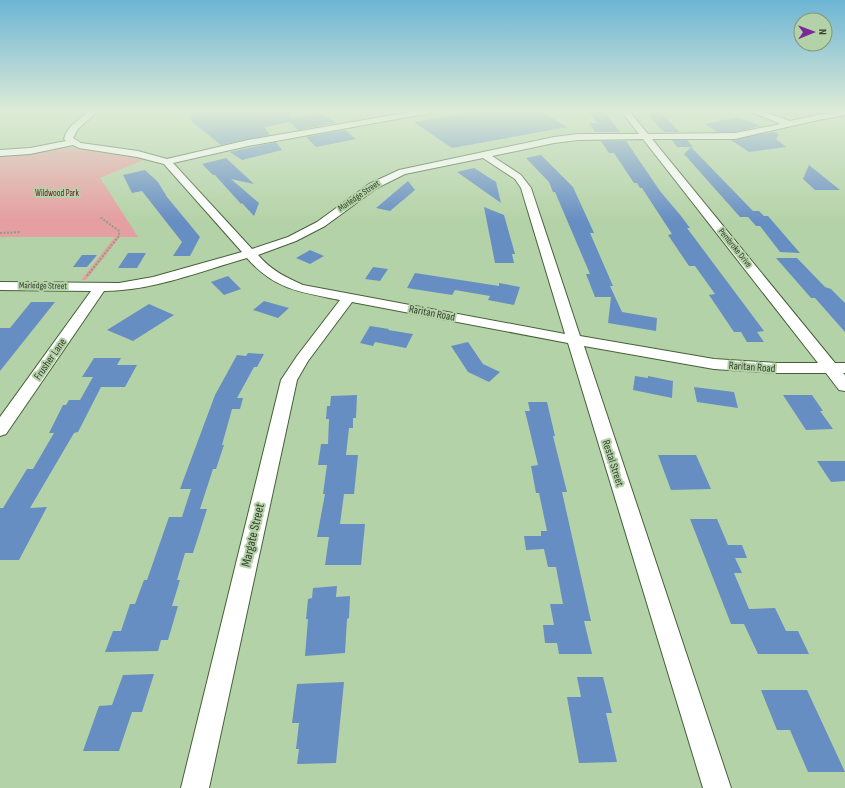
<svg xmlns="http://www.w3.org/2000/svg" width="845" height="788" font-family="'Sofia Sans Condensed',sans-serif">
  <rect width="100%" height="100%" fill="#b4d2a7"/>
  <!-- green -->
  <path fill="#e59ea1" d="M66,147l80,12 -46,19 38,59h-18l-34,43h-5l34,-43h-115v-81l31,-3z"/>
  <!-- building -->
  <g fill="#678ec3">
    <path d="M192,111h97l1,7 32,-5 14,10 -38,7 -8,-8 -26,5 6,8 -49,10 -31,-25z"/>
    <path d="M477,111h63l27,16 -115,21 -38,-26z"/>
    <path d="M588,111h16l16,21h-25l-6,-9h8z"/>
    <path d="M651,111h9l19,21h-15l-16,-18z"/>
    <path d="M738,117l23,9 -26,6h-18l-12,-8z"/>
    <path d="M345,130l11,9 -40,8 -10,-10z"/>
    <path d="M774,132l5,2 -3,5 10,8 -37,5 -18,-12z"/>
    <path d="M672,140h15l6,7h-16z"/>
    <path d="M601,141h25l34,50 21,25 9,12h-3l77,103 -7,1 7,10h-17l-6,-10h-7l-25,-37 6,-1 -20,-28h-6l-21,-31 4,-1 -30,-46h-2l-3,-5h-3l-20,-30h-5z"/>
    <path d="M276,142l6,8 -40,10 -12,-8z"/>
    <path d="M691,147l62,64h6l5,5h4l32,37 -20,-1 -20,-26h-4l-8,-9h-8l-56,-63z"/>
    <path d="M541,155l32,32 21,46h-4l23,53h-3l12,26 35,6 -1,13 -48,-8 3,-26h-16l-9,-23h4l-35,-82h-2l-4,-10 -23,-24z"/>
    <path d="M226,158l28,26 -23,-5 28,24 -5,13 -12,-13 -1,1 -26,-29h-2l-11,-11z"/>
    <path d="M809,165l31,25h-25l-12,-11z"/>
    <path d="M474,168l22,14 5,21 -44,-31z"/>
    <path d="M145,170l13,12 9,15 33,40 -10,19h-17l9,-14 -40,-51 -10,2 -9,-18z"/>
    <path d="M408,181l7,9 -25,21 -14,-3z"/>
    <path d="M484,207l20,8 11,39h-3l2,9h-19z"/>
    <path d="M310,250l14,6 -14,8 -14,-6z"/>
    <path d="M128,253h18l-9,15h-19z"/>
    <path d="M82,255h15l-10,12h-14z"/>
    <path d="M776,258h21l28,29 6,2 14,14v29l-30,-34h-4z"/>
    <path d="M373,267l15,2 -8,12 -15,-2z"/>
    <path d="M415,273l84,13v-3l21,4 -6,18 -26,-5 2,-4 -35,-6 -3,5 -45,-7z"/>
    <path d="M228,276l13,13 -17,6 -13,-13z"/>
    <path d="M264,301l25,7 -11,10 -25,-8z"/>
    <path d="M31,302h24l-55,69v-43h10z"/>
    <path d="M149,304l25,11 -41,26 -26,-11z"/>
    <path d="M370,326l19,3 -1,1 25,4 -7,14 -31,-6 -2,4 -13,-3z"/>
    <path d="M468,342l15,22 17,8 -11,10 -21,-10 -17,-26z"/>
    <path d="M248,353l16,1 -7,13h-3l-17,31h6l-3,11h-8l-10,36h2l-8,24h-3l-13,40h7l-14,44h-8l-8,27h3l-8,26h6l-10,34h-7l-3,11 -53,1 8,-21h8l9,-27h5l9,-24h3l22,-63h13l9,-28h-11l35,-94 22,-40 9,1z"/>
    <path d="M94,358h27l-4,7h20l-12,22h-24l-23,45 -4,1 -44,75 17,-1 -28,53h-19v-52h3l24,-39h6l21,-36h-5l14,-28h3l3,-5h11l13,-23h-11z"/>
    <path d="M635,376l13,2v-2l25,5 -1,17 -39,-8z"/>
    <path d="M694,387l40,5 4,16 -41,-6z"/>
    <path d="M357,395l-1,23h-3v10h-4l-3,27h12l-4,39h-10l-4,30h25l-4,41h-36l4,-28h-12l8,-43h-2l4,-29h-9l3,-21h7l1,-25h-3l1,-13h3l1,-10z"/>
    <path d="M783,395h29l11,16h-3l13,18 -27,1z"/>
    <path d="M528,402h19l8,34h-2l14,56h-5l29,129h-7l8,33h-33l-2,-11h-12l-2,-18h11l-4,-21h13l-7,-37h-8l-4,-18 -18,1 -2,-14h17v-5h6l-8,-38h-3l-5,-27 7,-1 -13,-54h5z"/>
    <path d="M658,455h38l15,34 -40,1z"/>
    <path d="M817,461h28v20l-14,1z"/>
    <path d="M690,519h27l11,26h14l5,13h-12l7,15h-8l15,36 26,-1 11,23h12l11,23h-51l-14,-30h-13z"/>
    <path d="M337,586l-1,11 14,-1 -1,22 -2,1 -2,34 -40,3 3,-37h-2l2,-20 4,-1 1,-10z"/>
    <path d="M154,674l-12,38h-10l-13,39h-36l16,-45 13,-1 11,-30z"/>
    <path d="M577,677h26l9,36h-6l11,49 -38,1 -12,-66h14z"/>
    <path d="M344,682l-8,81 -39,1 2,-15h-3l3,-26h-7l5,-39z"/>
    <path d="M761,690h46l38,82h-37l-18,-42h-13z"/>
  </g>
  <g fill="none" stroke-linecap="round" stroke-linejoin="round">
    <defs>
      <path id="minor" d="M89,111h9l-20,18 -5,9 8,5 57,8 29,8 81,-19 168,-29h18l-4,2 -182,33 -75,17 79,86 36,-12 29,-15 52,-38 30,-14 155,-33 24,-3h61l-18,-23h8l19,23 87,-1 46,-9 -32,-13h12l29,10 28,-6 27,-4v4l-27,5 -83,19h-83l183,224h10v10h-2l2,2v16l-6,-1 -13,-17h-49l-63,-4 -130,-23 147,442h-28l-135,-445 -216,-41 -44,59 -11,19 -88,408h-28l100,-408 16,-24 43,-56c-39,-8 -65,-10 -93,-42 -46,13 -95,33 -143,33l-98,143 -6,2v-19l91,-126 -91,-1v-8l119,1 34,-6 89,-25 -78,-88 -27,-7 -58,-9 -6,-3 -43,9 -30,2v-6l30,-2 36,-7 -2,-2 2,-6 6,-8zM643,139l175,224h-41l-63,-4 -134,-23 -49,-148 -10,-13 -29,-19 62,-13 24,-3zM483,158l32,21 6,9 44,146 -262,-49c-18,-8 -32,-15 -45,-30l38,-14 29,-15 52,-38 28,-14z"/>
    </defs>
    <!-- minor casing -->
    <use href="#minor" stroke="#46603a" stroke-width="2"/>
    <!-- path -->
    <g stroke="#8aa27f" stroke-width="2" stroke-dasharray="2 1.5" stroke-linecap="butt">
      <path d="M0,233l21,-1"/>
      <path d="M87,276l32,-40v-5l-19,-14"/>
    </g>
    <!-- minor -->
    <use href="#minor" fill="#fff" fill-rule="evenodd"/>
  </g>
  <!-- sky -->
  <linearGradient id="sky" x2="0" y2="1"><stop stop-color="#6db5d4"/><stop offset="0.5" stop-color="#ddebd7"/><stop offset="1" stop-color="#ddebd7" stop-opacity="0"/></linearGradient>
  <rect width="845" height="221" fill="url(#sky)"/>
  <g text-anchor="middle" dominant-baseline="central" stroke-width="4" stroke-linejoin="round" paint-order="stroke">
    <!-- far-park labels -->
    <g font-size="9" fill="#6e1526" stroke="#b4d2a7">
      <text x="57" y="193">Wildwood Park</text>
    </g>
    <!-- far-street labels -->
    <g font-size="9" fill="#35412f" stroke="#b4d2a7">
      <text transform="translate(359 196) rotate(-34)">Marledge Street</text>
      <text transform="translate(735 248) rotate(51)">Pembroke Drive</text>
      <text transform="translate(43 286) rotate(1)">Marledge Street</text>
    </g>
    <!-- street labels -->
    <g font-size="11" fill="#35412f" stroke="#b4d2a7">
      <text transform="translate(432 313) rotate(11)">Raritan Road</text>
      <text transform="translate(50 359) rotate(-55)">Frusher Lane</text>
      <text transform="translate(752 367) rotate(4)">Raritan Road</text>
      <text transform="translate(613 463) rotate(72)">Restal Street</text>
    </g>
    <!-- near-street labels -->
    <g font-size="13" fill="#35412f" stroke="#b4d2a7">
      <text transform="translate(253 535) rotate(-77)">Margate Street</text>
    </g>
  </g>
  <!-- north arrow -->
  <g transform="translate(813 32) rotate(89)"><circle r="19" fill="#b4d2a7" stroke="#819877"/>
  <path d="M0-3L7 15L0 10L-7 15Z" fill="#7c2898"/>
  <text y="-6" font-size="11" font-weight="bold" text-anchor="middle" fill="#35412f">N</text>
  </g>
</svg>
